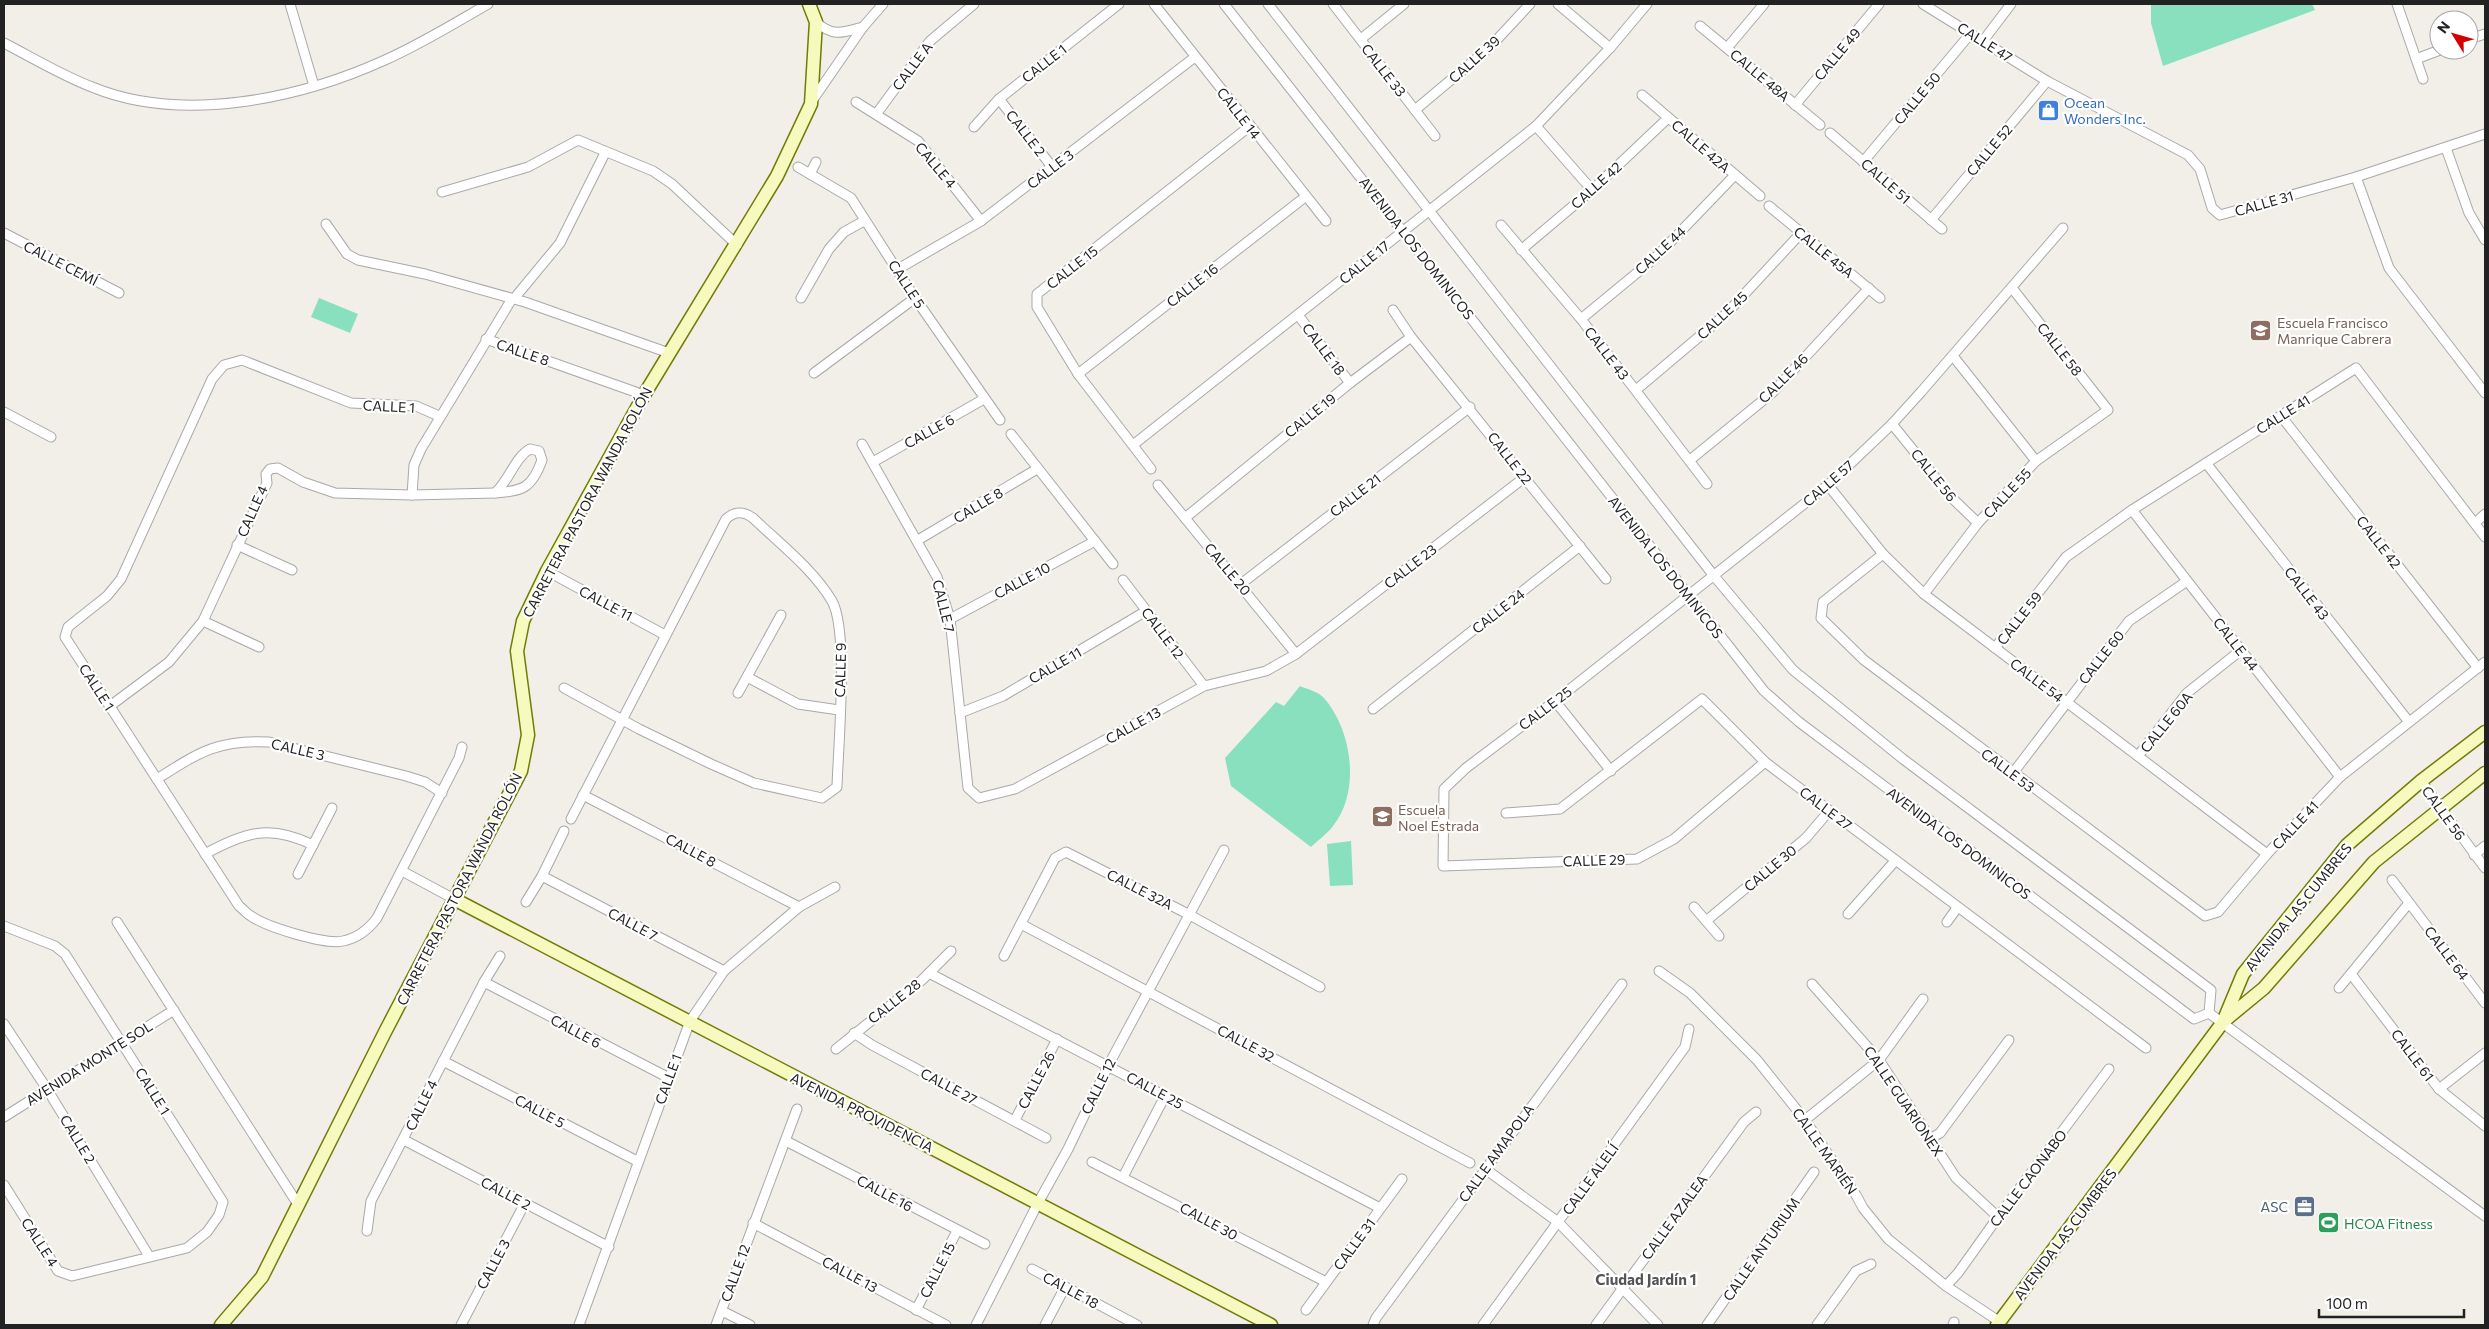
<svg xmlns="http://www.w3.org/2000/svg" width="2489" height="1329" font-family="Commissioner,sans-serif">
  <rect width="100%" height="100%" fill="#f2efe9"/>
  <!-- pitch -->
  <g fill="#88e0be">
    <path d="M2151,4h161l3,6 -152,56 -12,-43z"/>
    <path d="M319,298l39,16 -8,19 -39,-16z"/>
    <path d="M1300,686c7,3 19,6 24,12 28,32 37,93 9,128 -6,8 -15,14 -22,21l-80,-61 -6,-28 51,-56 8,4z"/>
    <path d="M1351,841l2,44 -23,1 -3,-42z"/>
  </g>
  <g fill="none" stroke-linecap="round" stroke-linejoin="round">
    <defs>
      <g id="street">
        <path d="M290,4l24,82"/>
        <path d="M1154,4l172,217"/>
        <path d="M1224,4l540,687 35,31 395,297 15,-6"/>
        <path d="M1268,4l446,572 79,94 110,89 308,231 -2,23"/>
        <path d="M1333,4l102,132"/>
        <path d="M1558,4l52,44"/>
        <path d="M1923,4l124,77 141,74 12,14 12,39 8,7 136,-38 129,-43"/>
        <path d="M2397,4l26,75"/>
        <path d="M816,22c17,15 26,11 47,5"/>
        <path d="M1700,26l120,99"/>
        <path d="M1361,39l43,-35"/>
        <path d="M2469,39l16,-5"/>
        <path d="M1983,41l28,-37"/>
        <path d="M4,43c29,15 57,32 88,44 90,37 207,12 293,-27 36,-16 70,-37 103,-56"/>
        <path d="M1727,48l37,-44"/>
        <path d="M2416,59l24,-9"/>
        <path d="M1642,95l118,101"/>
        <path d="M999,99l54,69"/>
        <path d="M812,101l51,-74 20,-23"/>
        <path d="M856,102l62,39 63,80"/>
        <path d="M1795,105l84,-101"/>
        <path d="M1415,110l75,-63 40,-43"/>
        <path d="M877,113l53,-72 44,-37"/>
        <path d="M1536,126l56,64"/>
        <path d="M974,127l25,-28 120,-95"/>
        <path d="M1830,133l112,96"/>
        <path d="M2446,148l23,65 16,27"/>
        <path d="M1863,162l108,-129"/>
        <path d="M798,167l53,31 64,100 85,122"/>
        <path d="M810,174l6,-12"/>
        <path d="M2356,177l33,91 96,125"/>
        <path d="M442,192l86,-25 50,-27 75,31 19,13 65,61"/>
        <path d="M1769,206l111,92"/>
        <path d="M1931,220l116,-139"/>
        <path d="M326,224l21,30 11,6 67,14 100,28 144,51"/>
        <path d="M1501,225l80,94 126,165"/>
        <path d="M4,233l115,60"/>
        <path d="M1521,250l71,-60 76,-72"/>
        <path d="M898,269l83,-48 214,-164"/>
        <path d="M517,295l43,-52 45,-90"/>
        <path d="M801,298l28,-49 15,-17 20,-11"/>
        <path d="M1393,310l18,27 195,242"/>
        <path d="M1298,315l52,68"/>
        <path d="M1581,319l74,-61 80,-83"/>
        <path d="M486,339l158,56"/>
        <path d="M1953,356l83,105"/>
        <path d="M814,373l101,-75"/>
        <path d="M1078,374l227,-177"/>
        <path d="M1636,390l90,-76 75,-81"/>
        <path d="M4,412l47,25"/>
        <path d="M439,416l-23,-10 -65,-3 -109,-43 -18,5 -12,14 -91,200 -14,17 -39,31 -3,10 174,269c4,3 8,8 12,10 15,11 74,29 92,25 15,-3 25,-11 34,-23l82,-160 3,-11"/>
        <path d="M2281,416l197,252"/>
        <path d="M1892,424l60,74 26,25"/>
        <path d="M1011,434l102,130"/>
        <path d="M862,444l75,133 13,42 18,169 11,10 36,-9 189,-103 62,-15 30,-17 229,-177"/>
        <path d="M1133,445l403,-319 74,-78 37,-44"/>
        <path d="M530,449l9,2 3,9c-10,28 -19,31 -47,33 14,-12 20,-36 35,-44z"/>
        <path d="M1690,460l82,-67 97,-105"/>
        <path d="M873,462l111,-63"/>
        <path d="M2206,463l203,259"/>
        <path d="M1151,469l-73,-95 -41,-67v-13l213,-168"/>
        <path d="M1158,485l138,169"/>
        <path d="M1828,485l55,69 41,40 343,260"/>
        <path d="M412,495l2,-30 7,-16 89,-147"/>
        <path d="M2132,510l208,267"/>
        <path d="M1185,518l165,-135 61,-46"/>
        <path d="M2475,523l10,-9"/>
        <path d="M918,540l119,-71"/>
        <path d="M237,545l55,25"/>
        <path d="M1883,554l-60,48 -2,16 43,42 341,256 13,-4 49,-58 73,-77 145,-115"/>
        <path d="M547,571l118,64"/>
        <path d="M1123,580l81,106"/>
        <path d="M1241,584l229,-177"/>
        <path d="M1924,594l54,-71 58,-62 72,-51 -96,-122"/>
        <path d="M950,619l145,-78"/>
        <path d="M203,621l56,26"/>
        <path d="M1995,648l71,-91 66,-47 224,-142 129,169"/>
        <path d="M747,677l51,27 41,6"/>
        <path d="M564,688l75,41 72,35 43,19 68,15 15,-11c1,-39 12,-156 -5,-186 -19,-32 -52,-57 -79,-83 -10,-7 -18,-7 -27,1l-155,300"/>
        <path d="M738,693l43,-78"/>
        <path d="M1555,701l56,70"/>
        <path d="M110,706l59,-44 34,-41 64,-138 -1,-9 4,-5 8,-1 25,14 32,11 77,2 83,-2"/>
        <path d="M1373,709l207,-163"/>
        <path d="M960,713l43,-17 143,-85"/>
        <path d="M2138,756l49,-63 54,-43"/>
        <path d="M1765,762l-91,77 -37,20 -194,7 1,-77 22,-21 89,-67 273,-216 64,-61 29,-32 142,-164"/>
        <path d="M2013,773l116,-152 58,-40"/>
        <path d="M157,779c41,-26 61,-40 112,-37l137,34 19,6 17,11"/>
        <path d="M2421,781l64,87"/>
        <path d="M583,795l216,112"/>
        <path d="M1506,813l54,-4 142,-110 63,63 381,286"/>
        <path d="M205,854c40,-22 65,-30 108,-9"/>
        <path d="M2474,855l11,-9"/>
        <path d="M402,871l52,28"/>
        <path d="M298,874l34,-66"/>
        <path d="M542,876l182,95"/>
        <path d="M2392,880l93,123"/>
        <path d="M526,902l16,-26 22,-45"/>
        <path d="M1694,907l25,29"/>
        <path d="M1848,914l47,-53"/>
        <path d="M1706,921l100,-83 23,-27"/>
        <path d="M117,922l182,284"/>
        <path d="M1947,922l10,-14"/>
        <path d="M1021,924l449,239"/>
        <path d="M4,926l51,20 10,8 158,248 -4,13 -12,17 -20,16 -115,28 -14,-5 -54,-86"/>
        <path d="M1004,956l51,-98 11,-6 122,62 132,73"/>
        <path d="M1659,971l31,22 67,67 48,60 51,75 7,13 25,31 58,47 54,36"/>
        <path d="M929,973l451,235"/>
        <path d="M2351,974l88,115 46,37"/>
        <path d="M484,982l185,96"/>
        <path d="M1812,984l67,76 77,118 42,39"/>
        <path d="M2339,988l70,-85"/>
        <path d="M2209,1013l276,203"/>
        <path d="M4,1024l43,65 102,167"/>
        <path d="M854,1033l18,12 174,93"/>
        <path d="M836,1049l86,-69 29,-29"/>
        <path d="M443,1061l194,100"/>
        <path d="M2439,1089l46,-36"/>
        <path d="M4,1117l170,-107"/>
        <path d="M1015,1120l42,-81"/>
        <path d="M1805,1120l74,-60 44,-61"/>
        <path d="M1930,1139l10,-6 69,-93"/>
        <path d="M404,1140l205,107"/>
        <path d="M786,1141l199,103"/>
        <path d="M1092,1162l234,120"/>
        <path d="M1484,1168l74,54 100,103"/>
        <path d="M1123,1177l42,-81"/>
        <path d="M753,1223l193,102"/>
        <path d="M367,1231l4,-30 113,-219 16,-26"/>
        <path d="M1032,1269l105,56"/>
        <path d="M1946,1286l12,-13 40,-56 111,-148"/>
        <path d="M916,1310l41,-79"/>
        <path d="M1306,1310l96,-131"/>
        <path d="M722,1311l28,14"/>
        <path d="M461,1325l64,-122"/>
        <path d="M579,1325l111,-304 34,-50 75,-64 36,-20"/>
        <path d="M716,1325l81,-216"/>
        <path d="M976,1325l62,-122 30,-54 40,-83 116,-216"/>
        <path d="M1045,1325l20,-38"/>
        <path d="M1373,1325l3,-7 246,-334"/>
        <path d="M1483,1325l202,-278 4,-18"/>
        <path d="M1596,1325l148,-203 12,-10"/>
        <path d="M1707,1325l107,-153"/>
        <path d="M1817,1325l39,-54 15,-7"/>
        <path d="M1953,1325l1,-3"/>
      </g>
      <g id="secondary">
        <path d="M454,899l817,426"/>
        <path d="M2224,1021l40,-33 110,-126 111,-89"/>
        <path d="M221,1325l41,-48 123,-245 136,-261 7,-36 -11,-84 6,-30 24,-50 97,-176 133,-219 34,-72 5,-82 -7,-18"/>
        <path d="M1997,1325l226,-303 20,-48 104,-129 74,-64 64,-49"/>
      </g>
    </defs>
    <!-- street casing -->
    <use href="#street" stroke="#a9a9a9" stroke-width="11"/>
    <!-- secondary casing -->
    <use href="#secondary" stroke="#707d05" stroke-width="15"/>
    <!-- street -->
    <use href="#street" stroke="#fff" stroke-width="9"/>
    <!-- secondary -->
    <use href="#secondary" stroke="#f7fabf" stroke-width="12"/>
  </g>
  <!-- icons -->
  <defs>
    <symbol id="shop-square" viewBox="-11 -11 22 22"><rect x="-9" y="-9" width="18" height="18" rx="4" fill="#3f7fe0" stroke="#fff"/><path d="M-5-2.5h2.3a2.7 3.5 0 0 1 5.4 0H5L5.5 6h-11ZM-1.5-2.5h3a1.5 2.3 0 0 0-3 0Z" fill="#fff"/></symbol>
    <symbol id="school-square" viewBox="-11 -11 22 22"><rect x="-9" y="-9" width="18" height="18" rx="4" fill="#8d6e63" stroke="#fff"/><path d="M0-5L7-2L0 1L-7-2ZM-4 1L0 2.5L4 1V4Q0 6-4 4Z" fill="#fff"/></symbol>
    <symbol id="office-square" viewBox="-11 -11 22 22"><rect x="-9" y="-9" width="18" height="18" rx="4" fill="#5c6f8a" stroke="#fff"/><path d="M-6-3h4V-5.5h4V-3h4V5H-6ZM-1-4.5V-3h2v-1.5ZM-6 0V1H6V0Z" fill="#fff"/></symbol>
    <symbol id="stadium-square" viewBox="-11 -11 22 22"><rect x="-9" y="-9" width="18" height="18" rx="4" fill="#2e9e5b" stroke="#fff"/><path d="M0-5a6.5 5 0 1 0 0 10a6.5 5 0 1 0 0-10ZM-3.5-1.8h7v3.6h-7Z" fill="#fff"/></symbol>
  </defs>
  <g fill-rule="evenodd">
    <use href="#shop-square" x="2036" y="98" width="25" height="25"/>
    <use href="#school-square" x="2248" y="318" width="25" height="25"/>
    <use href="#school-square" x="1370" y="804" width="25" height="25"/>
    <use href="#office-square" x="2292" y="1194" width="25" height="25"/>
    <use href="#stadium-square" x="2316" y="1210" width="25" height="25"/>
  </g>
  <g text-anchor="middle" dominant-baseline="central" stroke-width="4.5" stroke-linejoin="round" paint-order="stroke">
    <!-- street labels -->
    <g font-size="14" fill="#222" stroke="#fff">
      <text transform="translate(1985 42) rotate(32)">CALLE 47</text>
      <text transform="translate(1837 54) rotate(-50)">CALLE 49</text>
      <text transform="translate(1474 59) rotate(-42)">CALLE 39</text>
      <text transform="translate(1044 63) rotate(-38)">CALLE 1</text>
      <text transform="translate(912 66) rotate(-53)">CALLE A</text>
      <text transform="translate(1384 70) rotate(52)">CALLE 33</text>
      <text transform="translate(1760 75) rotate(40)">CALLE 48A</text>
      <text transform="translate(1917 98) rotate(-50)">CALLE 50</text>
      <text transform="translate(1239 113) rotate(52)">CALLE 14</text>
      <text transform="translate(1026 133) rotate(52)">CALLE 2</text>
      <text transform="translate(1701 146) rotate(41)">CALLE 42A</text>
      <text transform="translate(1989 150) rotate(-50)">CALLE 52</text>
      <text transform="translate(936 165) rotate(50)">CALLE 4</text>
      <text transform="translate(1050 169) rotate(-37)">CALLE 3</text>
      <text transform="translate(1886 181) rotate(41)">CALLE 51</text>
      <text transform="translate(1596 185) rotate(-42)">CALLE 42</text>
      <text transform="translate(2264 203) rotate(-16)">CALLE 31</text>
      <text transform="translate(1417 248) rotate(52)">AVENIDA LOS DOMINICOS</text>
      <text transform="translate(1660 250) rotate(-43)">CALLE 44</text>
      <text transform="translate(1824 252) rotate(39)">CALLE 45A</text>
      <text transform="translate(1364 262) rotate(-39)">CALLE 17</text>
      <text transform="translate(61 263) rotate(27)">CALLE CEMÍ</text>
      <text transform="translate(1072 267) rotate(-38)">CALLE 15</text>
      <text transform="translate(907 284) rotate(57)">CALLE 5</text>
      <text transform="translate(1192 285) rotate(-38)">CALLE 16</text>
      <text transform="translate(1722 315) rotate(-43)">CALLE 45</text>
      <text transform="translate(1324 349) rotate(53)">CALLE 18</text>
      <text transform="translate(2060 349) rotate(52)">CALLE 58</text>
      <text transform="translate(523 352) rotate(19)">CALLE 8</text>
      <text transform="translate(1607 353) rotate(52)">CALLE 43</text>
      <text transform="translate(1783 378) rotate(-45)">CALLE 46</text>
      <text transform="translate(389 406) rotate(3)">CALLE 1</text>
      <text transform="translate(2283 414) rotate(-32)">CALLE 41</text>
      <text transform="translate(1310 415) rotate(-39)">CALLE 19</text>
      <text transform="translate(929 431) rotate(-29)">CALLE 6</text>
      <text transform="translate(1510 458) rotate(52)">CALLE 22</text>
      <text transform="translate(1934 475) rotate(51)">CALLE 56</text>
      <text transform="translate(1828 483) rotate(-41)">CALLE 57</text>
      <text transform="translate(2007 493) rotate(-47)">CALLE 55</text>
      <text transform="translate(1355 495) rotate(-38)">CALLE 21</text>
      <text transform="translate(587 502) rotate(-62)">CARRETERA PASTORA WANDA ROLÓN</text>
      <text transform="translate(978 505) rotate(-31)">CALLE 8</text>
      <text transform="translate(252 511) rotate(-66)">CALLE 4</text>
      <text transform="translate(2379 542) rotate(52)">CALLE 42</text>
      <text transform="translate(1410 566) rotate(-38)">CALLE 23</text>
      <text transform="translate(1666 567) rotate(52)">AVENIDA LOS DOMINICOS</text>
      <text transform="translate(1228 569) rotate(50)">CALLE 20</text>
      <text transform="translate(1022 580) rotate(-28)">CALLE 10</text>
      <text transform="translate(2307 593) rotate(52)">CALLE 43</text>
      <text transform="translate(606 603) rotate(28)">CALLE 11</text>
      <text transform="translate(944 606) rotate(76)">CALLE 7</text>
      <text transform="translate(1498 611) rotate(-38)">CALLE 24</text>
      <text transform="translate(2019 618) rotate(-52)">CALLE 59</text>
      <text transform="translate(1163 633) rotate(53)">CALLE 12</text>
      <text transform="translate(2236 644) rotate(52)">CALLE 44</text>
      <text transform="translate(2101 657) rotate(-52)">CALLE 60</text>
      <text transform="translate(1055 665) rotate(-30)">CALLE 11</text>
      <text transform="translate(840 670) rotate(-89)">CALLE 9</text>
      <text transform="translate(2037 680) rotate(37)">CALLE 54</text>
      <text transform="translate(97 687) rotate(57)">CALLE 1</text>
      <text transform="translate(1545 708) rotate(-37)">CALLE 25</text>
      <text transform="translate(2166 722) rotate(-51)">CALLE 60A</text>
      <text transform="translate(1133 725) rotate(-29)">CALLE 13</text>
      <text transform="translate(298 749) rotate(13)">CALLE 3</text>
      <text transform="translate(2008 770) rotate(37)">CALLE 53</text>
      <text transform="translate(1826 808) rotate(37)">CALLE 27</text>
      <text transform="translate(2444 813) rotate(54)">CALLE 56</text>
      <text transform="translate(2295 825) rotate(-47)">CALLE 41</text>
      <text transform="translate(1959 843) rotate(37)">AVENIDA LOS DOMINICOS</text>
      <text transform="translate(691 850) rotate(28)">CALLE 8</text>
      <text transform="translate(1594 860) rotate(-2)">CALLE 29</text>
      <text transform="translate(1770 868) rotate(-40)">CALLE 30</text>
      <text transform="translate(459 889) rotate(-63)">CARRETERA PASTORA WANDA ROLÓN</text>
      <text transform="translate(1140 889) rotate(27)">CALLE 32A</text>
      <text transform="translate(2298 907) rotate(-51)">AVENIDA LAS CUMBRES</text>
      <text transform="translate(633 924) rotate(28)">CALLE 7</text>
      <text transform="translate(2447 953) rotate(53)">CALLE 64</text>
      <text transform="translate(894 1001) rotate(-38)">CALLE 28</text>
      <text transform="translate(576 1031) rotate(28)">CALLE 6</text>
      <text transform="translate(1246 1043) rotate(28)">CALLE 32</text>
      <text transform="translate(2413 1055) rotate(53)">CALLE 61</text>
      <text transform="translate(89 1063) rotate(-32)">AVENIDA MONTE SOL</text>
      <text transform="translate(668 1079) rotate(-70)">CALLE 1</text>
      <text transform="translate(1036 1080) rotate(-62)">CALLE 26</text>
      <text transform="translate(949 1086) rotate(28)">CALLE 27</text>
      <text transform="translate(1098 1086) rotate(-64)">CALLE 12</text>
      <text transform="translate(1155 1090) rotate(28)">CALLE 25</text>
      <text transform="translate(153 1091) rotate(58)">CALLE 1</text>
      <text transform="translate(1904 1101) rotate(56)">CALLE GUARIONEX</text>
      <text transform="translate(421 1105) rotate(-64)">CALLE 4</text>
      <text transform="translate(540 1111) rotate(28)">CALLE 5</text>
      <text transform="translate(862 1112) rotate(27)">AVENIDA PROVIDENCIA</text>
      <text transform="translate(78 1139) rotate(59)">CALLE 2</text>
      <text transform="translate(1825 1151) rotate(55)">CALLE MARIÉN</text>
      <text transform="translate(1496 1153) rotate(-54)">CALLE AMAPOLA</text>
      <text transform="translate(2028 1178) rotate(-53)">CALLE CAONABO</text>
      <text transform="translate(1590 1179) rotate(-54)">CALLE ALELÍ</text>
      <text transform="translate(506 1193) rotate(28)">CALLE 2</text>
      <text transform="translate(885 1193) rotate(28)">CALLE 16</text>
      <text transform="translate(1674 1217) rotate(-54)">CALLE AZALEA</text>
      <text transform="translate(1209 1221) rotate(28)">CALLE 30</text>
      <text transform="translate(2065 1234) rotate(-53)">AVENIDA LAS CUMBRES</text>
      <text transform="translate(40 1242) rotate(57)">CALLE 4</text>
      <text transform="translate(1354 1244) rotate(-54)">CALLE 31</text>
      <text transform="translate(1761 1249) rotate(-55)">CALLE ANTURIUM</text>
      <text transform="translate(493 1264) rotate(-62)">CALLE 3</text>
      <text transform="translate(937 1270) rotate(-63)">CALLE 15</text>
      <text transform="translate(735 1273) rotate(-70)">CALLE 12</text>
      <text transform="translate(850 1274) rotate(28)">CALLE 13</text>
      <text transform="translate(1071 1290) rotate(28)">CALLE 18</text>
    </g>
    <!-- shop labels -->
    <g font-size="14" fill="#366cbe" stroke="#fff" text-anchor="start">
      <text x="2064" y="102">Ocean<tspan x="2064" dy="16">Wonders Inc.</tspan></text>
    </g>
    <!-- education labels -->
    <g font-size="14" fill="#785e54" stroke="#fff" text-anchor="start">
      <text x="2277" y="322">Escuela Francisco<tspan x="2277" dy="16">Manrique Cabrera</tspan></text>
      <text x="1398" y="809">Escuela<tspan x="1398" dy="16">Noel Estrada</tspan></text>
    </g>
    <!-- service labels -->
    <g font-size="14" fill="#4e5e75" stroke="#fff" text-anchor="end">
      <text x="2288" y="1206">ASC</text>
    </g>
    <!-- leisure labels -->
    <g font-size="14" fill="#27864d" stroke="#fff" text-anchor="start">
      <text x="2344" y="1223">HCOA Fitness</text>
    </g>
    <!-- neighbourhood labels -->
    <g font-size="15" font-weight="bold" fill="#555" stroke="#fff">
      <text x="1646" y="1279">Ciudad Jardín 1</text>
    </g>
  </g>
  <!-- border -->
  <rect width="2489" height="1329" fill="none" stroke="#222222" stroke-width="10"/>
  <!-- north arrow -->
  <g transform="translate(2454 35) rotate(307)"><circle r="24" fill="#ffffff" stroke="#a7a7a7"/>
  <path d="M0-4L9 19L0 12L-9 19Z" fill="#d40000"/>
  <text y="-8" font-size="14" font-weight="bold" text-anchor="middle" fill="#222222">N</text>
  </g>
  <!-- scale -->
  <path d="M2319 1309v8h145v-8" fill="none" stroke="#222222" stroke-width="2.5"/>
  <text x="2326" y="1309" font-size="15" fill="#222222" stroke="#ffffff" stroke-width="4" paint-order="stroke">100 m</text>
</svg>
